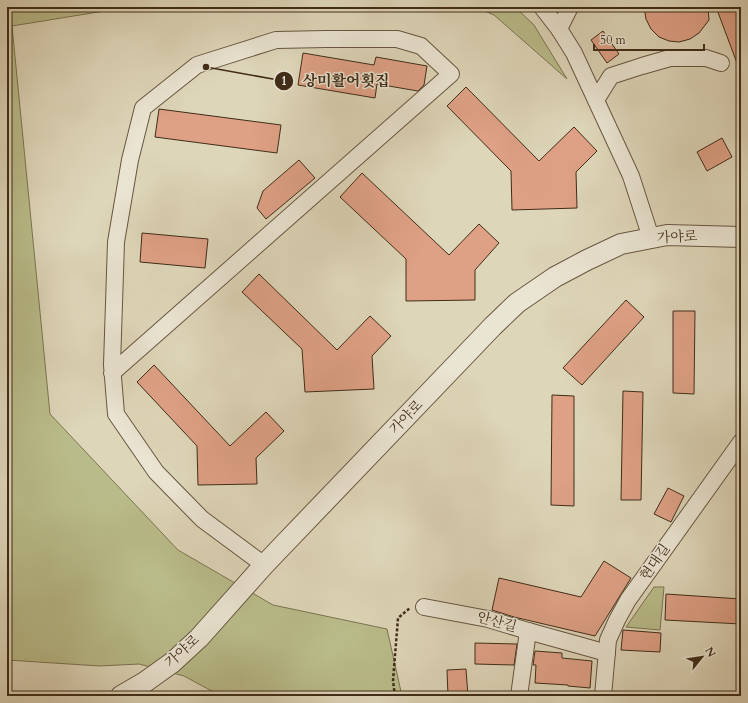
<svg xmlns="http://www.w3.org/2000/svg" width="748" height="703" font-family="Cardo,'Noto Serif KR',serif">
  <rect width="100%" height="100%" fill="#ded6b9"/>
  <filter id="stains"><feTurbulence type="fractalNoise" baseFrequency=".005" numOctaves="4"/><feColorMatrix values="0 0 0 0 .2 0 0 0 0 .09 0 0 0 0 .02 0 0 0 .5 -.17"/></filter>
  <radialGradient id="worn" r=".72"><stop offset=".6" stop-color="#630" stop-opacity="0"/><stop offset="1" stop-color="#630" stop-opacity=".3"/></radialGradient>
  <!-- green -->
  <g fill="#b9bc8a" stroke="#7c7452">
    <path d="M7,7h122l-117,19 38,388 128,136 95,55 114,24 15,67h-181l-37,-20 -45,-12 -39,2 -93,-6z"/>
    <path d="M475,7h40l19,18 33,54 -73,-64z"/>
    <path d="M654,587h10l-4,43 -34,-3z"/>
  </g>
  <!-- building -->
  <g fill="#dfa186" stroke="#402c19">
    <path d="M644,7h64l1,13 -10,13 -9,6 -11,3 -10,-1 -10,-4 -8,-8 -5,-10z"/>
    <path d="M716,7h25v64h-1z"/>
    <path d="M603,31l16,23 -12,9 -16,-23z"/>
    <path d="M303,53l71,12 2,-8 51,9 -3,19 -6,6 -41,-7 -2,14 -77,-13z"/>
    <path d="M466,87l73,74 35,-34 23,24 -21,21 1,36 -65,2 -1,-39 -64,-65z"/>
    <path d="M159,109l122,16 -4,28 -122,-16z"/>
    <path d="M722,138l10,19 -25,14 -10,-19z"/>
    <path d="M299,160l16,18 -49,41 -9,-11 6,-17z"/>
    <path d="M362,173l87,82 30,-31 20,19 -24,27v30l-69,1v-42l-66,-62z"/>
    <path d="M142,233l66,6 -3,29 -65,-6z"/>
    <path d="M259,274l78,76 33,-34 21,20 -19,20 2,33 -69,3 -3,-43 -60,-57z"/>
    <path d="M626,300l18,17 -62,68 -19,-17z"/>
    <path d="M673,311h22l-1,83 -21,-1z"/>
    <path d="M154,365l76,81 36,-34 18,19 -28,27 1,26 -59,1 -1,-39 -60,-64z"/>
    <path d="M623,391l20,1 -2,108h-20z"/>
    <path d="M552,395l22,1v110l-23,-1z"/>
    <path d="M668,488l16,8 -13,26 -17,-8z"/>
    <path d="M604,561l27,17 -36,58 -81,-19 -22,-7 7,-32 82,19z"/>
    <path d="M666,594l75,5v25l-76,-4z"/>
    <path d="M623,630l38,3 -1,19 -39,-2z"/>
    <path d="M475,643l42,1 -3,21 -39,-1z"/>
    <path d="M535,651l27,2v5l30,3 -2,27 -22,-2v-1l-33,-2 1,-18h-3z"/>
    <path d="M466,669l2,27h-20l-1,-26z"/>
  </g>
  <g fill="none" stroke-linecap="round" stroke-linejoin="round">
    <defs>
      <g id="minor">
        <path d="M542,7l17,22 15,24 57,123 20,62"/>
        <path d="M559,29l11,-22"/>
        <path d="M596,100l15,-24 31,-10 28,-8h36l15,5"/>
        <path d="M112,373l339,-299 -30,-28 -24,-7h-71l-50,1 -79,25 -54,43 -13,52 -14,82 -4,123 4,49 40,58 46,47 62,46"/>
        <path d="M424,607l64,12 40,12 -9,65"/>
        <path d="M528,631l79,22"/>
        <path d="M603,696l5,-56 9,-20 11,-20 113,-158"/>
      </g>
      <path id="tertiary" d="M121,696l24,-14 28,-20 26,-24 65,-73 229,-239 24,-23 38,-26 32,-17 34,-16 46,-9 74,2"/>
    </defs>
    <!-- minor casing -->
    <use href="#minor" stroke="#685641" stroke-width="18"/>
    <!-- tertiary casing -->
    <use href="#tertiary" stroke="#685641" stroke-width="22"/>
    <!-- path -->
    <path stroke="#402c19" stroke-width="2.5" stroke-dasharray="3 2" stroke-linecap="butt" d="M395,696l-2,-15 5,-63 12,-10"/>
    <!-- minor -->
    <use href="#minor" stroke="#eae4d2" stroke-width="16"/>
    <!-- tertiary -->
    <use href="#tertiary" stroke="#eae4d2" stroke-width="20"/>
  </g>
  <g text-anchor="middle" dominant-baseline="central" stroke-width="3" stroke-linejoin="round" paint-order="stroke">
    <!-- street labels -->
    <g font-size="14" fill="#402c19" stroke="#eae4d2">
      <text transform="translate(677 237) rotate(-3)">가야로</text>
      <text transform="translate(406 417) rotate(-46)">가야로</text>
      <text transform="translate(655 562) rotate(-55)">현대길</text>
      <text transform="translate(497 622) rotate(15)">안산길</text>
      <text transform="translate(182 651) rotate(-42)">가야로</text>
    </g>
  </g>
  <!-- callouts -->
  <path fill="none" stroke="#402c19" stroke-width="1.5" d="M206 67L284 81"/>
  <g fill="#402c19" stroke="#eae4d2" stroke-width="1.5">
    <circle cx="206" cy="67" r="4"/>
    <circle cx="284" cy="81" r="10"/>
  </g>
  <g font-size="12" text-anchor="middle" font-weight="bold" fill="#fff">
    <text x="284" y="85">1</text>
  </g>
  <g font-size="15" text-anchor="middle" font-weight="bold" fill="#402c19" stroke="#eae4d2" stroke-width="3" stroke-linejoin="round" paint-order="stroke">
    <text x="346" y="86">상미활어횟집</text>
  </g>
  <!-- margin -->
  <rect width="748" height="703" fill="none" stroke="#ded6b9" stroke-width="24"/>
  <rect x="8" y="8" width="732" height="687" fill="none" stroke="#402c19" stroke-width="2"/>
  <rect x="12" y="12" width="724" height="679" fill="none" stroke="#402c19"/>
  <!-- north arrow -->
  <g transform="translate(702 657) rotate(60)" stroke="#eae4d2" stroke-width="3" paint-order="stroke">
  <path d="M0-3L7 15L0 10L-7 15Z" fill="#402c19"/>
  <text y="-6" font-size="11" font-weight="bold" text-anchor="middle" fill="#402c19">N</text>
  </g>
  <!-- scale -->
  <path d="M594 44v6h110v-6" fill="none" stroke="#402c19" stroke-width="2"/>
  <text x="600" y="44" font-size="12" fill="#402c19" stroke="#eae4d2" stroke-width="3" paint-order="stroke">50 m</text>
  <rect width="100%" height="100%" filter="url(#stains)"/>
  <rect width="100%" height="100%" fill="url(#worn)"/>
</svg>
